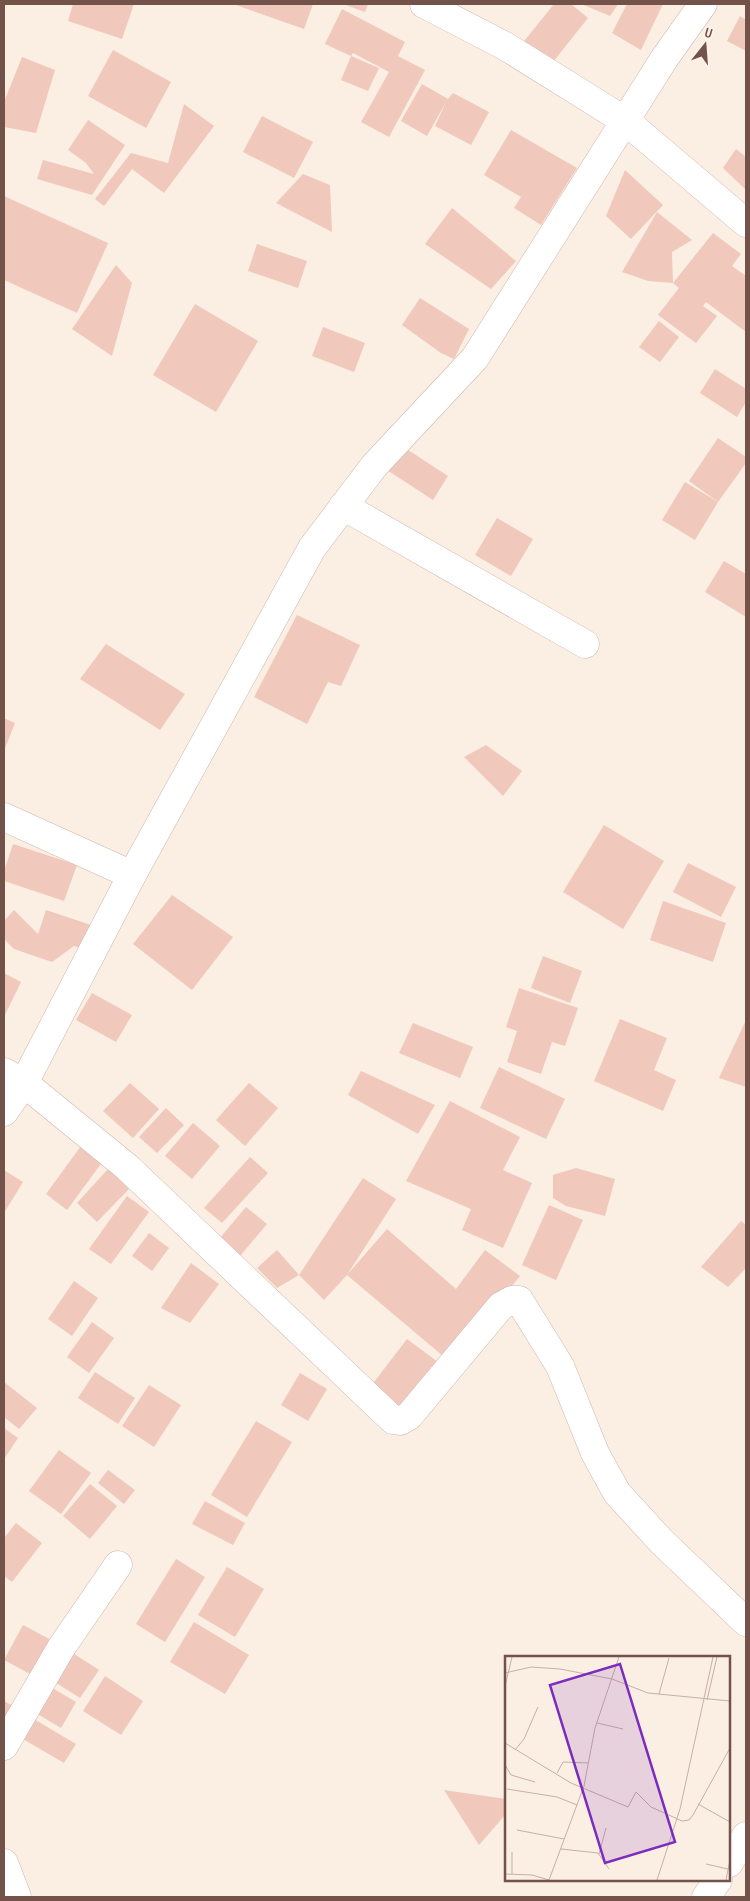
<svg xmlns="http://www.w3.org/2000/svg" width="750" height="1901" font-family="'Sofia Sans Condensed',sans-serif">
  <rect width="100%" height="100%" fill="#fbeee3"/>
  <!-- building -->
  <g fill="#f0c9bc">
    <path d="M73,4h61l-12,35 -54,-18z"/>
    <path d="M233,4h80l-9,25z"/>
    <path d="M343,4h25l-3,8z"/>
    <path d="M554,4h17l17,14 -39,49 -28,-22z"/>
    <path d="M581,4h37l-8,12z"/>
    <path d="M627,4h36l-22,46 -29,-17z"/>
    <path d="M342,9l63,33 -7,14 27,14 -36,67 -28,-15 28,-50 -36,-19 -2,3 -26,-12z"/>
    <path d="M740,16l6,4v31l-19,-10z"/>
    <path d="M113,50l58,32 -25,46 -58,-32z"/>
    <path d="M351,56l28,12 -11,23 -27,-11z"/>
    <path d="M22,57l33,13 -19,63 -32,-6v-25z"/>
    <path d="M422,84l26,15 5,-6 36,19 -18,33 -36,-19 11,-24 -19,34 -26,-15z"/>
    <path d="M184,104l30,22 -50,67 -32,-24 -28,37 -9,-7 36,-46 37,10z"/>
    <path d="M262,116l51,26 -19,36 -51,-26z"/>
    <path d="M88,120l37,25 -33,50 -55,-16 6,-19 51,14 -8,-11 -18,-13z"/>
    <path d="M511,130l66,38 -36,57 -27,-17 7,-11 -37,-22z"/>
    <path d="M736,149l10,8v33l-23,-22z"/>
    <path d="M625,170l38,35 -32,34 -25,-23z"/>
    <path d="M303,174l27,11 2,47 -56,-29z"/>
    <path d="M4,196l104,47 -31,70 -73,-33z"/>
    <path d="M452,208l64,53 -25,28 -66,-45z"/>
    <path d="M657,212l35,28 -20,12 1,31 -25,-2 -26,-9z"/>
    <path d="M713,233l28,21 -9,12 14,10v56l-40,-30 -3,4 14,10 -21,27 -38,-28 21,-27 -6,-5z"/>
    <path d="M257,244l50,17 -9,27 -50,-17z"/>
    <path d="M116,265l16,18 -20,73 -40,-27z"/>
    <path d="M420,298l49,31 -15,30 -13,-6 -39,-28z"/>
    <path d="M195,304l63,37 -42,71 -63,-37z"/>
    <path d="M659,321l20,16 -19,25 -21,-15z"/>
    <path d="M323,327l42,16 -11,29 -42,-16z"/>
    <path d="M715,369l31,20v13l-9,15 -37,-24z"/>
    <path d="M718,438l28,19v6l-28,39 -29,-21z"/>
    <path d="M402,446l46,30 -15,24 -46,-30z"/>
    <path d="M685,482l33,20 -23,38 -33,-20z"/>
    <path d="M497,518l36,21 -22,37 -36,-21z"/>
    <path d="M724,561l22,13v43l-41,-25z"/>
    <path d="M297,615l63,30 -19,41 -13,-4 -21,42 -53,-27z"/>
    <path d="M106,644l79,50 -25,36 -80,-51z"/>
    <path d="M4,718l11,5 -11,28z"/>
    <path d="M486,745l36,26 -19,25 -39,-39z"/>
    <path d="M604,825l60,36 -41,68 -60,-37z"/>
    <path d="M13,844l64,21 -13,36 -60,-20v-10z"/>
    <path d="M688,863l48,24 -15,30 -48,-25z"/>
    <path d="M172,895l61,42 -41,53 -59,-46z"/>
    <path d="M663,901l63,22 -13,39 -63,-22z"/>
    <path d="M14,910l24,24 8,-24 48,16 -8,24 -12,-4 -22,16 -38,-13 -10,-10v-18z"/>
    <path d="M543,956l39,15 -12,32 -39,-15z"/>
    <path d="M4,973l17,9 -17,35z"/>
    <path d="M519,988l59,20 -13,38 -13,-4 -11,32 -34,-12 10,-31 -11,-4z"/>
    <path d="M92,993l40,22 -16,27 -40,-22z"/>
    <path d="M620,1019l47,19 -13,32 22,10 -13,31 -69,-30z"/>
    <path d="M746,1020v67l-27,-9z"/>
    <path d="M413,1023l60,24 -13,31 -61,-25z"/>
    <path d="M499,1067l66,32 -19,40 -66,-31z"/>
    <path d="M361,1071l74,34 -17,29 -70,-39z"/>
    <path d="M130,1083l29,26 -26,29 -30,-27z"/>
    <path d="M249,1083l29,25 -33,38 -29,-26z"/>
    <path d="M450,1101l70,36 -17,33 29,13 -29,65 -41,-18 9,-21 -65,-28z"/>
    <path d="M166,1108l18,17 -27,28 -18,-16z"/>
    <path d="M193,1123l27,23 -28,33 -27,-23z"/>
    <path d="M81,1146l22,15 -36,49 -21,-16z"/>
    <path d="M250,1157l18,16 -46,50 -18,-15z"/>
    <path d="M576,1168l39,11 -10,37 -39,-10 -13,-8v-23z"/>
    <path d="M108,1169l21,20 -32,33 -20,-19z"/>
    <path d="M4,1170l19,12 -19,31z"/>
    <path d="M363,1178l33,21 -49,76 40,-46 69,60 29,-39 35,26 -70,86 -103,-87 -23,25 -25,-25 -22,13 -20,-20 20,-18 22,25z"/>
    <path d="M127,1196l22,16 -38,52 -22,-15z"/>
    <path d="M549,1205l34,15 -27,60 -34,-15z"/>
    <path d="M246,1207l21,17 -27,32 -21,-17z"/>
    <path d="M741,1221l5,4v43l-18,19 -27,-20z"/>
    <path d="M149,1233l20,15 -17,23 -20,-15z"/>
    <path d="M191,1263l28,21 -29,39 -29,-15z"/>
    <path d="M74,1281l24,17 -26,38 -24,-17z"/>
    <path d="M92,1322l22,16 -25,35 -22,-16z"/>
    <path d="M407,1339l31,23 -38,51 -32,-23z"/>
    <path d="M95,1372l40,26 -17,26 -40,-26z"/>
    <path d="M300,1373l27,16 -19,32 -27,-16z"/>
    <path d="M4,1382l33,26 -18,21 -15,-12z"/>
    <path d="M149,1385l32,20 -27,42 -32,-21z"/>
    <path d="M256,1421l36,21 -45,75 -36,-22z"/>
    <path d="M4,1428l14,10 -14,21z"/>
    <path d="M59,1450l32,23 -30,41 -32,-23z"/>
    <path d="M108,1470l27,20 -11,14 -26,-21z"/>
    <path d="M90,1484l27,22 -27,33 -27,-23z"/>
    <path d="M205,1501l40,22 -12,22 -41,-21z"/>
    <path d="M16,1523l26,20 -30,39 -8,-6v-38z"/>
    <path d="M176,1559l29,18 -40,65 -29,-18z"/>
    <path d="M227,1567l37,22 -29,48 -37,-22z"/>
    <path d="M194,1622l55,33 -24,39 -55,-32z"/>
    <path d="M23,1625l30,16 -19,35 -30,-16z"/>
    <path d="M68,1650l31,20 -19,28 -30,-19z"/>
    <path d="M105,1676l38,25 -22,34 -38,-24z"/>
    <path d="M49,1686l27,16 -15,26 -27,-16z"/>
    <path d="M4,1701l11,6 -11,24z"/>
    <path d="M27,1715l49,29 -12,19 -48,-28z"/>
    <path d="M444,1790l62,9v15l-27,31z"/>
  </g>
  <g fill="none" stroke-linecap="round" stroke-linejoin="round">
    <defs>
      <g id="street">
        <path d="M424,4l81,42 122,76 119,101"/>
        <path d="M343,506l242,138"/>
        <path d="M4,817l128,58"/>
        <path d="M4,1072l20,11 103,84 266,253 7,1 9,-5 92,-110 11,-6h7l41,66 35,87 22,40 44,48 85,81"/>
        <path d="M4,1112l20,-29 108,-208 180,-327 62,-82 101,-108 189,-299 39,-55"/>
        <path d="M4,1746l57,-98 57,-83"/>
        <path d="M4,1863l13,34"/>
        <path d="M729,1863l17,-27"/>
        <path d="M706,1897l12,-17"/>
      </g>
    </defs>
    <!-- street casing -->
    <use href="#street" stroke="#ceb7ad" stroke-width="29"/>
    <!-- street -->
    <use href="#street" stroke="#fff" stroke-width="28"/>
  </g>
  <!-- overview -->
  <g transform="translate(505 1656)">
    <rect width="225" height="225" fill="#fbeee3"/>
    <path fill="none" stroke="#c5b0a6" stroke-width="1" d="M0,17l26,-6 29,2 52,10 36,14 82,8M0,30l7,-29M154,38l10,-36M202,44l10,-43M92,67l26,6M0,87l66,40 57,24 8,-15 15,15 31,14 7,-1 4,-5 37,-67M10,94l9,-11 14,-32M0,109l6,10 24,7M52,117l6,-11 25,1M2,133l50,8 20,8M193,148l32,18M12,174l47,9M56,193l37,4 11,16M94,198l7,-26M201,208l22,5M0,218l27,1 17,5M7,218v-22M44,224l35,-94 11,-58 24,-71M152,224l23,-71 33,-152M221,224l4,-20"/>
    <path fill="#7b2cbf" fill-opacity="0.15" stroke="#7b2cbf" stroke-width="2.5" d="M115,8l55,178 -70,21 -55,-178z"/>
    <rect width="225" height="225" fill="none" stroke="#73524a" stroke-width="2.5"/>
  </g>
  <!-- border -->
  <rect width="750" height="1901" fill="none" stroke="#73524a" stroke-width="10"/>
  <!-- north arrow -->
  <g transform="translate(705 45) rotate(17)" stroke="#fef3e9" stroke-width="4" paint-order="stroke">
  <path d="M0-4L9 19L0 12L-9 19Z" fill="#73524a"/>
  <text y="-8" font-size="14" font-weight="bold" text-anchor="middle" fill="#73524a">U</text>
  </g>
</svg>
